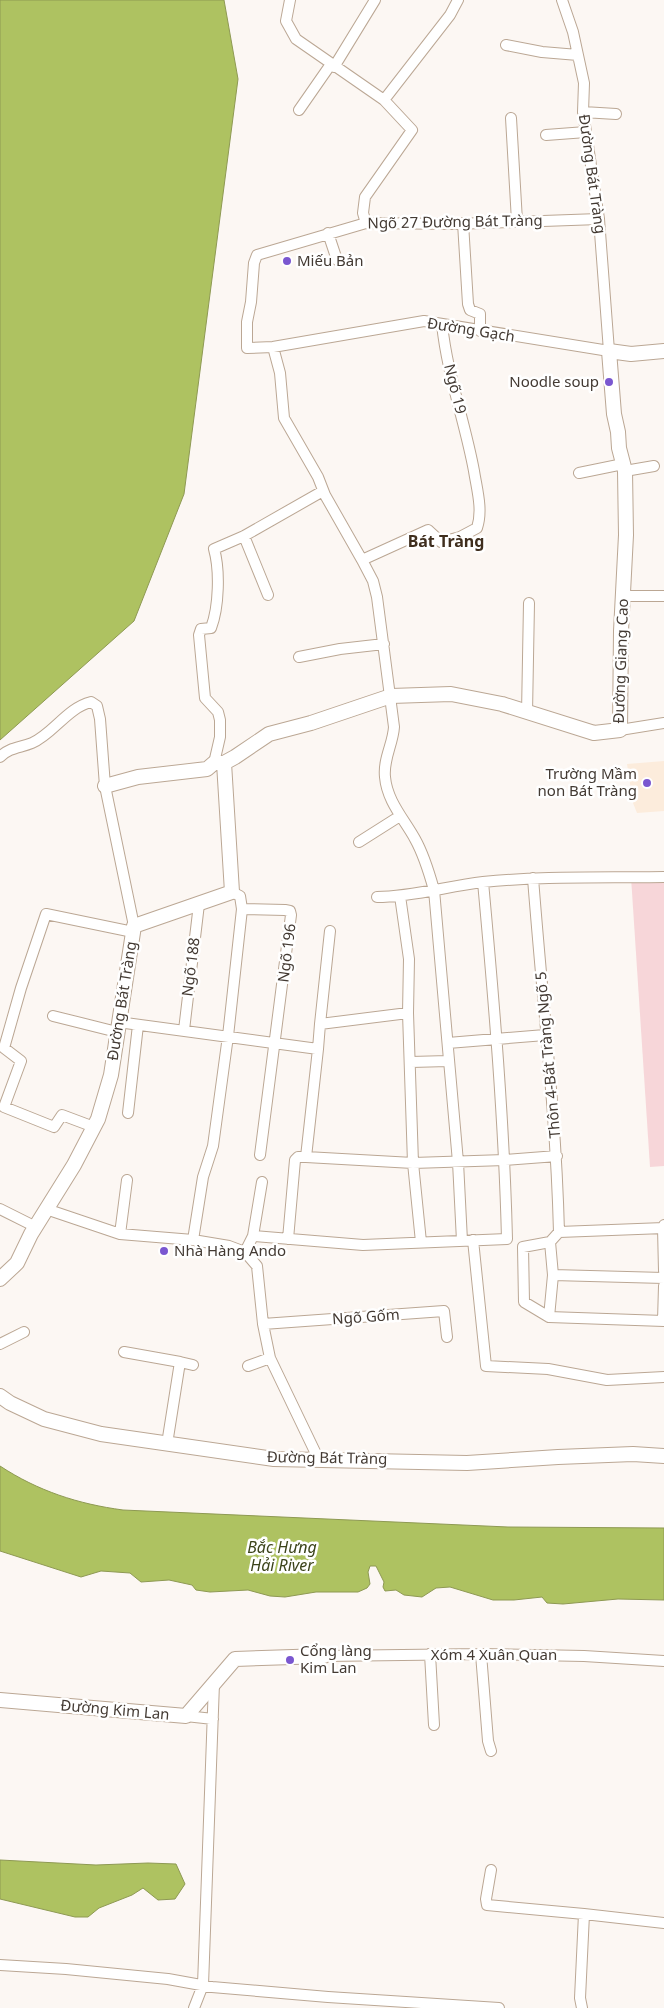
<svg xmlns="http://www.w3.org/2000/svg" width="664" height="2008" viewBox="0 0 664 2008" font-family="'Noto Sans',sans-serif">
<rect width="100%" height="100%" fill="#fcf7f3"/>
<path fill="#fcecdc" d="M664,761V811L637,813L633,803L627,764Z"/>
<path fill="#f7d6d9" d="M664,874V1166L650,1167L631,877Z"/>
<path fill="#aec261" stroke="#8e9953" d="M0,0H224L238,79L184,494L134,621L0,740Z
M0,1466C38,1491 78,1504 123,1510L508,1527L664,1528V1600L618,1599L563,1604L547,1603L542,1597L514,1600H493L450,1587L436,1588L422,1597L404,1595L396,1590L385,1591L383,1587L384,1582L376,1566H370L368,1572L370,1584L367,1588L358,1592H316L285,1597L270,1596L248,1590L210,1592L196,1590L192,1585L169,1580L141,1582L130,1573L101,1571L81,1577L0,1551Z
M0,1860L96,1865L148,1863L176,1864L185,1884L175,1899L158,1900L143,1888L132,1895L99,1908L88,1917H75L0,1899Z"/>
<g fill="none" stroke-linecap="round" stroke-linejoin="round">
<defs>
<path id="street" d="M290,0L286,21L296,39L384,100L412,130L365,197L363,213L366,223
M562,0L573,32L584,83L583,112L599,219L609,351L424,321L273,347L247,348V322L251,302L254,263L257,255L366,223L455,224L599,219
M506,45L542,52L578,55
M334,67L375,0
M384,100L450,15L458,0
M299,110L331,64
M583,112L616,114
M511,118L517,221
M546,135L586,132
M463,223L468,304L470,310L480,314V331
M328,233L337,260
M273,347L280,373L284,418L318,477L325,495L362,560L373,581L377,597L394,727C393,744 383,759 385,777C387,801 404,819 415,839C424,855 429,872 434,890L458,1162L462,1241
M625,471L654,466
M579,473L623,464
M244,536L268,595
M362,560L428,530L441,542L460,537L477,528C483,510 477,490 474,471C465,422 447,374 442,324
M624,596H664
M299,657L340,649L384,644
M527,713L529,603
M620,730L664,723
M0,757C10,747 20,748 32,743C53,734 67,708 91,702L97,706L100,719L105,786L134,926
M214,763L220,737V720L218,712L205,698L199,635L201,629L211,628C219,607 220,570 214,549L244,536L323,491
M359,842L400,816
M533,878C542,996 556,1114 559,1232
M400,896L409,959L408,1013L413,1163L421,1242
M377,897C412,897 448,886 483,882C543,876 604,878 664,877
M242,909L285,910L290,911L291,915L260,1155
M53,1016L117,1032
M118,1022L318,1049L320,1024L408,1013
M320,1024L330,931
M184,1030L199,904
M448,1043L545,1035
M318,1049L306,1157L413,1163L505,1160L557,1156
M411,1062L448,1061
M128,1113L138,1025
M94,1127L62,1115L54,1127L4,1107L21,1061L4,1048L21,988L46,914L133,932
M0,1209L36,1227
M46,1209L120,1234L193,1240L229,1246L245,1252L257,1266L263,1324L270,1358L318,1458
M664,1225L663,1228L664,1271
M664,1228L559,1232L550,1242L553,1275L549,1317L664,1321
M120,1234L127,1180
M253,1236L262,1182
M288,1239L295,1160L298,1157H306
M193,1240L203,1177L213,1146L228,1036L242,909L240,896L232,892
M473,1240L486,1366L548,1369L607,1380L664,1377
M245,1252L253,1236L363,1245L507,1239C504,1120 494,1001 483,882
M553,1275L664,1278
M549,1317L524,1302L523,1247L550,1242
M663,1321L664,1286
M263,1324L444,1311L447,1337
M0,1344L24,1332
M124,1352L180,1362L167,1444
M180,1362L193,1365
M248,1366L270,1358
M430,1654L434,1725
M481,1654L488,1741L491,1751
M324,1656L481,1654L584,1656L664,1661
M186,1716L213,1719
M491,1870L486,1899L487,1905L584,1914
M0,1965L66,1969L168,1979L212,1987L328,1997L499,2008
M194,2008L203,1985L214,1683
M582,2008L580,1998L584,1914L664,1923"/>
<path id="secondary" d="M105,786L138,777L207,769L214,763H224L235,757L269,734L311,723L391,696L451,694L502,704L594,733L620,730L621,631L626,535L625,471L619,448L618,432L614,414L609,351L631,354L664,351
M0,1279L17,1263L31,1234L74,1165L98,1119L111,1075L134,926L232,892L224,763
M0,1396L10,1403L44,1419L101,1434L274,1459L467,1463L558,1457L633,1454L664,1456
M0,1700L186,1716L235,1659L324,1656"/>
</defs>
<use href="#street" stroke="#bba794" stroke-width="12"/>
<use href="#secondary" stroke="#bba794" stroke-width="16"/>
<use href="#street" stroke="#fff" stroke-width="10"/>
<use href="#secondary" stroke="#fff" stroke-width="14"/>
</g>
<g fill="#7a57d0" stroke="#fff" stroke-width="2">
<circle cx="287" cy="261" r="5"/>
<circle cx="609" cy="382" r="5"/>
<circle cx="647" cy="783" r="5"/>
<circle cx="164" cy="1251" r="5"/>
<circle cx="290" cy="1660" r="5"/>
</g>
<g text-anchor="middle" stroke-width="5" stroke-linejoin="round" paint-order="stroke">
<g font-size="15" fill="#433a33" stroke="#fff">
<text transform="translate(592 174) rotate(82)" y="5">Đường Bát Tràng</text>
<text transform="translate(455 222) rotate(-1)" y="5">Ngõ 27 Đường Bát Tràng</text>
<text transform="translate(471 330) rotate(9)" y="5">Đường Gạch</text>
<text transform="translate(455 389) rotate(76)" y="5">Ngõ 19</text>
<text transform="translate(621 661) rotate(-88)" y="5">Đường Giang Cao</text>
<text transform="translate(287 953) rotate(-83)" y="5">Ngõ 196</text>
<text transform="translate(191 967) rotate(-83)" y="5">Ngõ 188</text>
<text transform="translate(122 1001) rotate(-81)" y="5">Đường Bát Tràng</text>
<text transform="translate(548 1055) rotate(-95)" y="5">Thôn 4-Bát Tràng Ngõ 5</text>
<text transform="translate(366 1317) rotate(-4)" y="5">Ngõ Gốm</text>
<text transform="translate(327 1458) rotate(1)" y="5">Đường Bát Tràng</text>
<text x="494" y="1660">Xóm 4 Xuân Quan</text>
<text transform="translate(115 1710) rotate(5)" y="5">Đường Kim Lan</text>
</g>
<g font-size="15" fill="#433a33" stroke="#fff" text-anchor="start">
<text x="297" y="266">Miếu Bản</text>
<text x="599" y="387" text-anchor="end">Noodle soup</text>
<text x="637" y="779" text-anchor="end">Trường Mầm<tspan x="637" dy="17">non Bát Tràng</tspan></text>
<text x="174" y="1256">Nhà Hàng Ando</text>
<text x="300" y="1656">Cổng làng<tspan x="300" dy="17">Kim Lan</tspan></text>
</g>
<g font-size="16" font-weight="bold" fill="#3f2e1e" stroke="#fff">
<text x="446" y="547">Bát Tràng</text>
</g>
<g font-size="16" font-style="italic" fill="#3c441b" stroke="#fff">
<text x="282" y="1553">Bắc Hưng<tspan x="282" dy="18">Hải River</tspan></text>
</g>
</g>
</svg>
